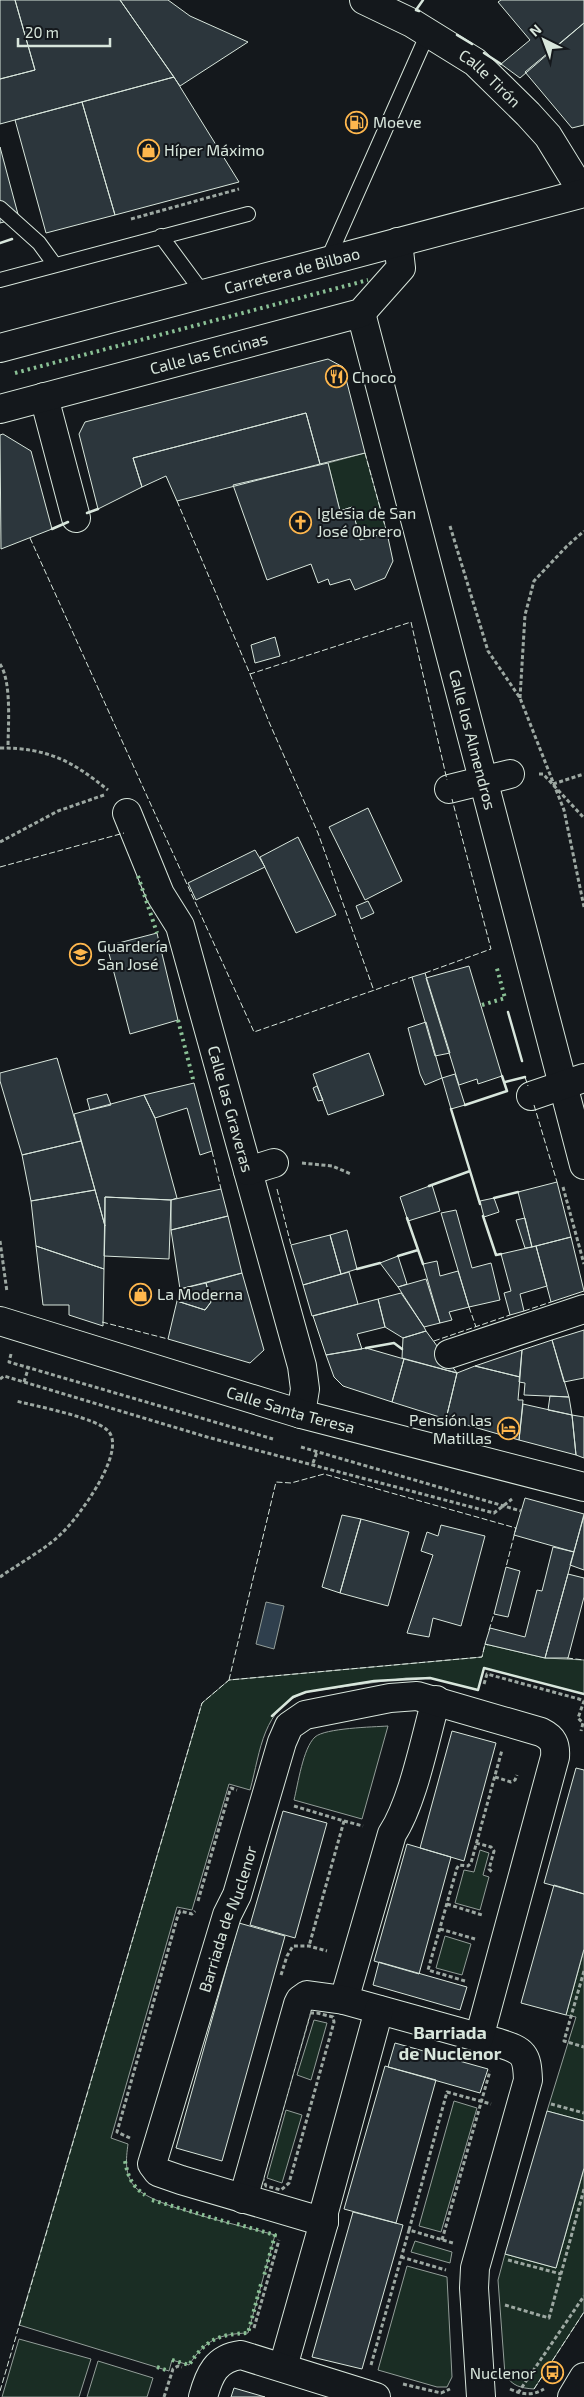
<svg xmlns="http://www.w3.org/2000/svg" width="584" height="2397" viewBox="0 0 584 2397" font-family="'Exo 2',sans-serif">
<rect width="100%" height="100%" fill="#14181c"/>
<path fill="#1a2d24" stroke="#939e99" d="M365,453L387,533L360,540L352,507L340,511L328,463Z
M485,1644L545,1658L584,1660V1694L484,1668L478,1690L430,1678H406L306,1692C262,1708 261,1750 250,1790L229,1784L192,1910L177,1907L111,2138L128,2144C126,2159 124,2176 136,2188C156,2208 244,2226 275,2235L248,2333C219,2334 205,2340 189,2365L172,2360L169,2371L19,2325L202,1703L229,1680L482,1657Z
M388,1726L362,1819L294,1800C298,1784 303,1748 315,1737C325,1728 373,1727 388,1726Z
M480,1850L489,1853L483,1875L489,1877L480,1910L455,1903L464,1870L474,1872Z
M445,1936L471,1944L462,1975L436,1968Z
M584,1950V2121L547,2111L576,2017L566,2015Z
M314,2020L327,2023L311,2080L297,2075Z
M454,2101L477,2108L441,2232L419,2226Z
M286,2110L302,2115L282,2183L267,2178Z
M584,2169V2312L534,2389C520,2388 513,2386 505,2375L498,2280L505,2254L556,2268Z
M415,2241L452,2252L450,2263L411,2252Z
M407,2266L447,2277L452,2377L447,2387H437L378,2370Z
M19,2339L91,2359L79,2397H2Z
M98,2361L153,2378L147,2397H87Z"/>
<path fill="#2f3f4d" stroke="#939e99" d="M266,1602L284,1606L274,1649L256,1644Z"/>
<path fill="#2c363c" stroke="#d8e6dc" d="M0,0H15L35,70L0,79Z
M15,0H120L174,77L0,124V79L35,70Z
M120,0H168L190,16L248,42L180,86Z
M501,0H584V23L520,78L501,64L530,40L498,2Z
M584,23V125L572,128L525,72Z
M174,77L239,182L115,215L82,102Z
M82,102L115,215L46,233L15,120Z
M0,147L19,218L0,223Z
M328,359L343,367L365,453L320,464L306,413L133,458L142,487L98,509L79,434L85,422Z
M306,413L320,464L177,501L166,476L142,487L133,458Z
M3,434L31,451L52,529L1,549L0,435Z
M328,463L340,511L352,507L360,540L387,533L393,561L385,578L355,590L350,579L330,585L328,579L318,583L311,564L267,580L233,485Z
M275,637L280,656L255,663L251,645Z
M368,808L402,881L365,900L329,827Z
M298,837L336,915L296,933L260,857Z
M255,850L265,867L196,900L188,883Z
M368,901L374,913L361,919L356,906Z
M157,933L178,1020L130,1034L107,946Z
M469,966L502,1076L478,1084L477,1079L459,1085L426,978Z
M425,973L450,1053L435,1056L412,977Z
M426,1022L442,1078L425,1085L420,1074L408,1028Z
M369,1053L384,1095L328,1115L313,1074Z
M57,1058L81,1141L22,1155L0,1081V1073Z
M455,1074L465,1105L451,1109L442,1078Z
M194,1083L212,1151L200,1155L187,1108L155,1118L144,1095Z
M317,1086L323,1100L318,1101L313,1088Z
M107,1094L111,1105L90,1110L87,1099Z
M144,1095L155,1118L177,1198L171,1200L105,1197V1226L74,1114Z
M81,1141L95,1190L31,1201L22,1155Z
M557,1182L571,1237L532,1247L518,1192Z
M432,1185L440,1211L408,1221L400,1197Z
M221,1189L228,1216L171,1230V1200Z
M95,1190L105,1226L104,1269L36,1246L31,1201Z
M105,1197L171,1200L169,1259L104,1256Z
M494,1198L499,1212L484,1217L480,1201Z
M456,1210L472,1268L491,1263L500,1300L469,1307L441,1213Z
M228,1216L242,1273L180,1289L171,1230Z
M525,1218L532,1247L525,1248L516,1220Z
M347,1230L357,1269L341,1274L330,1235Z
M330,1235L341,1274L303,1285L291,1245Z
M571,1237L584,1291L551,1302L536,1246Z
M36,1246L104,1269L103,1326L69,1315V1305H43Z
M536,1246L547,1286L520,1294L524,1311L510,1315L504,1293L511,1291L501,1254Z
M398,1256L407,1284L398,1287L380,1263Z
M437,1261L440,1276L458,1271L469,1307L449,1312L452,1320L440,1323L423,1264Z
M349,1272L358,1304L312,1316L303,1285Z
M242,1273L264,1350L250,1363L168,1339L177,1301L205,1310L211,1302L206,1283Z
M426,1279L440,1323L424,1327L398,1287Z
M206,1283L211,1302L205,1310L177,1301L180,1289Z
M401,1293L424,1327L426,1331L403,1338L385,1327L378,1299Z
M378,1299L385,1327L357,1334L362,1349L326,1355L313,1316Z
M584,1330V1378L564,1382L552,1340Z
M426,1331L457,1373L402,1358L403,1338Z
M552,1340L569,1397L524,1395L525,1383L519,1382L522,1350Z
M366,1348L404,1359L392,1402L343,1386L334,1377L326,1355Z
M522,1350L520,1377L475,1366Z
M404,1359L457,1373L446,1419L392,1402Z
M475,1366L520,1377L518,1400H523L519,1440L446,1419L457,1373Z
M550,1396L569,1397L572,1415L548,1410Z
M523,1404L572,1415L576,1455L519,1440Z
M572,1415L584,1417V1458L576,1455Z
M525,1498L584,1514L574,1552L514,1535Z
M342,1515L361,1519L340,1593L322,1587Z
M584,1516V1570L570,1565Z
M361,1519L409,1532L388,1606L340,1593Z
M441,1525L485,1536L461,1626L433,1618L429,1637L407,1633L433,1555L421,1551L427,1532L438,1536Z
M553,1547L574,1552L545,1658L485,1644L490,1628L525,1637L537,1590L542,1591Z
M506,1567L520,1571L508,1617L494,1614Z
M568,1574L584,1578V1597L568,1658H545Z
M452,1731L496,1743L464,1861L420,1848Z
M576,1768L584,1770V1894L544,1883Z
M283,1811L327,1823L295,1938L250,1925Z
M407,1844L451,1857L419,1974L374,1961Z
M554,1885L584,1894V1949L566,2015L521,2003Z
M239,1923L285,1936L222,2161L176,2148Z
M379,1962L467,1987L460,2010L373,1985Z
M395,2043L488,2069L480,2093L388,2067Z
M385,2066L436,2080L396,2223L344,2209Z
M547,2111L584,2121V2168L556,2268L505,2254Z
M353,2212L403,2225L362,2369L312,2357Z
M234,2388L265,2397H231Z"/>
<g fill="none" stroke-linecap="round" stroke-linejoin="round">
<defs>
<path id="service" d="M0,208L39,243L55,265
M161,236L203,293
M327,261L428,33
M0,280L248,214"/>
<g id="minor">
<path id="s1" d="M364,0L412,23L475,62L528,114L548,136L583,193"/>
<path id="s2" d="M361,313L584,1165"/>
<path d="M44,397L76,518"/>
<path id="s3" d="M0,409L361,313L401,268L398,242"/>
<path d="M449,789L510,774"/>
<path id="s4" d="M127,813L160,894L180,926L302,1366L305,1389L301,1414"/>
<path d="M531,1096L584,1078"/>
<path d="M248,1171L274,1163"/>
<path id="s5" d="M0,1321L301,1414L584,1487"/>
<path d="M449,1354L584,1309"/>
<path d="M344,2000L392,1834C413,1802 425,1739 436,1700"/>
<path d="M243,2199L298,2004L300,2000L307,1995L344,2000L499,2043C524,2051 527,2054 528,2080L475,2268L474,2288L481,2397"/>
<path id="s6" d="M324,2222L181,2180L158,2172L152,2164L227,1915L237,1895L282,1742L289,1726L305,1715L390,1698L417,1696L541,1732C553,1738 556,1744 555,1757L479,2038"/>
<path d="M283,2367L324,2222V2212L379,2010"/>
<path d="M203,2397C209,2375 216,2358 241,2355L376,2397"/>
</g>
<g id="secondary">
<path id="s7" d="M0,348L584,193"/>
<path d="M572,2397L584,2377"/>
</g>
</defs>
<use href="#service" stroke="#d8e6dc" stroke-width="16"/>
<use href="#minor" stroke="#d8e6dc" stroke-width="30"/>
<use href="#secondary" stroke="#d8e6dc" stroke-width="30"/>
<path stroke="#9da8a2" stroke-width="3" stroke-dasharray="4 2.5" stroke-linecap="butt" d="M131,219L239,189
M450,526L488,651L520,698L564,810L584,907
M0,664C12,682 8,727 8,748
M520,698L525,615L534,581L567,546L584,531
M0,748C48,748 72,761 108,790
M539,774H543L584,818
M553,784L584,774
M0,842L58,811L104,795
M302,1163L332,1166L351,1174
M563,1187L584,1264
M0,1241L7,1292
M11,1354L9,1362L273,1439
M0,1379L4,1376L207,1437L494,1513L512,1499
M24,1382L29,1366
M301,1447L521,1511
M313,1463L317,1452
M0,1577C18,1564 46,1549 62,1533C78,1518 126,1453 109,1432C99,1418 35,1406 16,1401
M484,1684L487,1674L579,1699L584,1701L578,1718L583,1723L581,1731
M495,1777L511,1782L515,1780L517,1775
M294,1806L344,1821L309,1946
M344,1821L363,1826
M476,1843L491,1847L494,1851L489,1869L493,1873
M198,1901L230,1790L231,1788L237,1790
M447,1904L482,1915
M440,1929L475,1939
M584,1971L564,2041L584,2047
M281,1975L287,1956L293,1946H309L327,1951
M465,1981L428,1970L457,1868L459,1865L468,1866L471,1863L502,1750
M310,2013H317L333,2017L334,2022L289,2183L281,2190L266,2186L262,2177Z
M551,2104L584,2113
M130,2138L117,2132L178,1915L180,1911L192,1914L195,1911
M409,2230L447,2092L491,2104
M442,2240L490,2071
M401,2257L446,2270
M508,2260L561,2274
M505,2305L549,2318L584,2189
M254,2328L279,2240
M371,2365L409,2230L453,2243
M403,2384L441,2393L450,2389
M510,2389C523,2395 532,2396 544,2389
M518,2393L584,2296
M164,2397L173,2369L178,2366L182,2367"/>
<use href="#service" stroke="#14181c" stroke-width="14"/>
<use href="#minor" stroke="#14181c" stroke-width="28"/>
<use href="#secondary" stroke="#14181c" stroke-width="28"/>
<path stroke="#8ac095" stroke-width="4" stroke-dasharray="2.5 4" stroke-linecap="butt" d="M15,373L368,280
M138,876L157,933
M482,1005L505,998L496,965
M178,1020L194,1083
M125,2161C128,2177 132,2186 145,2195
M152,2200L230,2223
M237,2224L275,2235L264,2276
M172,2360L189,2365C205,2340 219,2334 248,2333L261,2284
M157,2367L169,2371"/>
<path stroke="#d8e6dc" stroke-width="1" stroke-dasharray="6 2.5" stroke-linecap="butt" d="M365,453L387,533
M177,501L250,674L411,622L447,780
M30,538L254,1032L412,977
M250,674L269,722L318,833L374,991
M0,867L124,833
M425,973L491,949L452,799
M525,1077L528,1086
M534,1105L557,1182
M212,1151L221,1189
M277,1189L291,1245
M469,1307L476,1327
M524,1311L551,1302
M102,1322L168,1339
M434,1341L510,1315
M489,1630L494,1614
M567,1658L584,1660
M229,1680L276,1482L291,1483L324,1474L516,1528L506,1567
M534,2389L584,2312
M0,2391L202,1703L229,1680L482,1657L485,1644L488,1645"/>
<path stroke="#d8e6dc" stroke-width="2.5" d="M419,11L416,10L423,0
M457,35L472,44
M484,53L501,64
M0,243L12,239
M87,513L98,509
M52,529L68,522
M508,1012L522,1061
M505,1082L525,1077
M465,1105L507,1091L502,1076
M451,1109L470,1171
M429,1186L470,1171L480,1204
M494,1198L518,1192
M483,1216L496,1255L501,1254
M407,1218L423,1264
M398,1256L418,1250
M357,1269L380,1263
M366,1348L394,1343L402,1349
M272,1716L293,1697L306,1692L374,1681L430,1678L478,1690L484,1668L584,1694"/>
</g>
<defs>
<symbol id="fuel-ring" viewBox="-11 -11 22 22"><circle r="9.5" fill="#14181c" stroke="#ffb74d" stroke-width="1.5"/><path d="M-5.5-6h7V0h2V4h1.3V-2.5L3-4.5l.8-.8L6-3V5H2.5V1h-1V6h-7ZM-4.2-4.7v3.2H.2V-4.7Z" fill="#ffb74d"/></symbol>
<symbol id="shop-ring" viewBox="-11 -11 22 22"><circle r="9.5" fill="#14181c" stroke="#ffb74d" stroke-width="1.5"/><path d="M-5-2.5h2.3a2.7 3.5 0 0 1 5.4 0H5L5.5 6h-11ZM-1.5-2.5h3a1.5 2.3 0 0 0-3 0Z" fill="#ffb74d"/></symbol>
<symbol id="restaurant-ring" viewBox="-11 -11 22 22"><circle r="9.5" fill="#14181c" stroke="#ffb74d" stroke-width="1.5"/><path d="M-5-6h1v4h1v-4h1v4h1v-4h1v5L-1.5 .5V6h-2V.5L-5-1ZM5-6V6H3V1.5H1.5Q1.5-4 5-6Z" fill="#ffb74d"/></symbol>
<symbol id="church-ring" viewBox="-11 -11 22 22"><circle r="9.5" fill="#14181c" stroke="#ffb74d" stroke-width="1.5"/><path d="M-1.2-6h2.4v3.5h3.3v2.4h-3.3V6h-2.4V-.1h-3.3v-2.4h3.3Z" fill="#ffb74d"/></symbol>
<symbol id="school-ring" viewBox="-11 -11 22 22"><circle r="9.5" fill="#14181c" stroke="#ffb74d" stroke-width="1.5"/><path d="M0-5L7-2L0 1L-7-2ZM-4 1L0 2.5L4 1V4Q0 6-4 4Z" fill="#ffb74d"/></symbol>
<symbol id="hotel-ring" viewBox="-11 -11 22 22"><circle r="9.5" fill="#14181c" stroke="#ffb74d" stroke-width="1.5"/><path d="M-6-4.5h1.5V1H6V5H4.5V3h-9V5H-6ZM-4 0a1.8 1.8 0 1 1 3.6 0ZM.5 0V-2.5h3Q6-2.5 6 0Z" fill="#ffb74d"/></symbol>
<symbol id="bus-ring" viewBox="-11 -11 22 22"><circle r="9.5" fill="#14181c" stroke="#ffb74d" stroke-width="1.5"/><path d="M-5-6H5V4H4V6H2V4H-2V6H-4V4H-5ZM-3.5-4V0h7V-4ZM-3.5 1.2v1.5H-2V1.2ZM2 1.2v1.5H3.5V1.2Z" fill="#ffb74d"/></symbol>
</defs>
<g fill-rule="evenodd">
<use href="#fuel-ring" x="344" y="110" width="25" height="25"/>
<use href="#shop-ring" x="136" y="138" width="25" height="25"/>
<use href="#restaurant-ring" x="324" y="364" width="25" height="25"/>
<use href="#church-ring" x="288" y="510" width="25" height="25"/>
<use href="#school-ring" x="68" y="942" width="25" height="25"/>
<use href="#shop-ring" x="128" y="1282" width="25" height="25"/>
<use href="#hotel-ring" x="496" y="1416" width="25" height="25"/>
<use href="#bus-ring" x="540" y="2360" width="25" height="25"/>
</g>
<g text-anchor="middle" stroke-width="4" stroke-linejoin="round" paint-order="stroke">
<g font-size="16" fill="#d8e6dc" stroke="#14181c">
<text dy="6" stroke="none"><textPath href="#s1" startOffset="149">Calle Tirón</textPath></text>
<text dy="6" stroke="none"><textPath href="#s7" startOffset="302">Carretera de Bilbao</textPath></text>
<text dy="6" stroke="none"><textPath href="#s3" startOffset="216">Calle las Encinas</textPath></text>
<text dy="6" stroke="none"><textPath href="#s2" startOffset="441">Calle los Almendros</textPath></text>
<text dy="6" stroke="none"><textPath href="#s4" startOffset="315">Calle las Graveras</textPath></text>
<text dy="6" stroke="none"><textPath href="#s5" startOffset="304">Calle Santa Teresa</textPath></text>
<text dy="6" stroke="none"><textPath href="#s6" startOffset="440">Barriada de Nuclenor</textPath></text>
</g>
<g font-size="16" fill="#d8e6dc" stroke="#14181c" text-anchor="start">
<text x="373" y="128">Moeve</text>
<text x="164" y="156">Híper Máximo</text>
<text x="352" y="383">Choco</text>
<text x="317" y="519">Iglesia de San<tspan x="317" dy="18">José Obrero</tspan></text>
<text x="97" y="952">Guardería<tspan x="97" dy="18">San José</tspan></text>
<text x="157" y="1300">La Moderna</text>
<text x="492" y="1426" text-anchor="end">Pensión las<tspan x="492" dy="18">Matillas</tspan></text>
<text x="536" y="2379" text-anchor="end">Nuclenor</text>
</g>
<g font-size="18" font-weight="bold" fill="#d8e6dc" stroke="#14181c">
<text x="450" y="2039">Barriada<tspan x="450" dy="21">de Nuclenor</tspan></text>
</g>
</g>
<g transform="translate(544 40) rotate(318)" stroke="#14181c" stroke-width="4" paint-order="stroke">
<path d="M0-4L9 19L0 12L-9 19Z" fill="#d8e6dc"/>
<text y="-8" font-size="14" font-weight="bold" text-anchor="middle" fill="#d8e6dc">N</text>
</g>
<path d="M18 38v8h92v-8" fill="none" stroke="#d8e6dc" stroke-width="2.5"/>
<text x="25" y="38" font-size="15" fill="#d8e6dc" stroke="#14181c" stroke-width="4" paint-order="stroke">20 m</text>
</svg>
